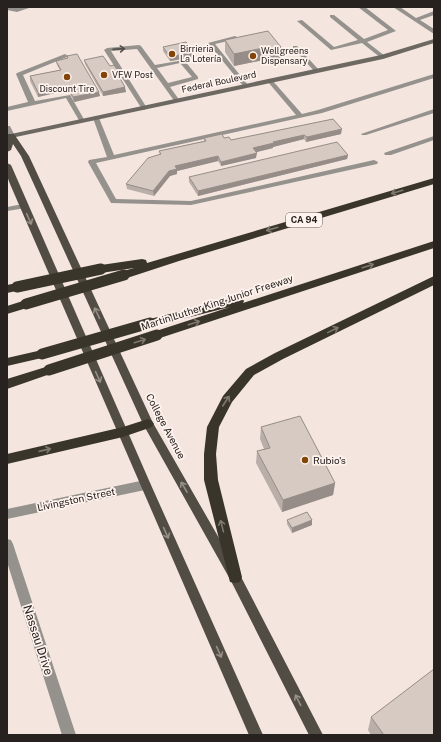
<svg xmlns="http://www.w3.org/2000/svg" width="441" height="742" viewBox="0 0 441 742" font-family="'Public Sans',sans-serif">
<rect width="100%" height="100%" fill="#f4e5df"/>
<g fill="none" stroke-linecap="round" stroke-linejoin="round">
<path fill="#95928d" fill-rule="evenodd" d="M7,7L17,8L32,7L17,12L7,10Z
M358,7H365L396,31L367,42L385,56V58H381L362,43L331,50L297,21L302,20L334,47L358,40L330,17V15H334L364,39L388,30Z
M393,7H400L416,18L434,11V15L420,20L434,29V34Z
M235,36L237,37V39L215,44L248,85V87H244L208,43Z
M139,45L141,46L155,65L184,60L198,77V79L170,87L180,101L179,102H175L137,49L111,51L147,108L144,110L142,109L104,50L107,48ZM180,63L192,77L168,83L157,68Z
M293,46H297L319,70V72H315L293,48Z
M65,54L68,56L67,57L23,75L35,101L70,95L85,121L84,122H80L66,98L7,111V107L28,102L16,74L17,73Z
M434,74V78L322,113L96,163L116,199L191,201L374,160L378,162L377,164L191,205L111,203L88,162L89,160L107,157L93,118L94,117L96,116L99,118L114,155L296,115L268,82V80H272L302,114L318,110Z
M434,109V113L366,135H362L361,134Z
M434,136V140L391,155H385L384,153Z
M23,204H26V208L7,211V207Z"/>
<path fill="#95928d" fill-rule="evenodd" d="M7,126H10L15,136L14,138H8Z
M145,480L149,482L151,485L149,488L145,490L7,519V509Z
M7,539L11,540L13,544L76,735H62L7,562Z"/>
<path fill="#6d6962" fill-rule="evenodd" d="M434,39V43L383,59L11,138L7,136L11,134L381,55Z"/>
<path fill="#514d44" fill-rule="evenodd" d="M8,134H14L29,156L153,423L239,573L323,735H309L231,581L143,424L21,156L13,144L11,150L7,152Z
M7,163L11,165L151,485L263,735H249L10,184L7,176Z"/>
<path fill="#39352b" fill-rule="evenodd" d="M434,178V184L179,261L124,279L120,278L119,275L120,272L134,268L101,273L97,272L96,269L97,266L101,265L142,259L146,260L147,263Z
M434,241V248L157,339L153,338L151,335L153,332L230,307L150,327L146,326L144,323L146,320L238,297L242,298L244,301L243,303Z
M434,276V285L283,359L254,375L232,402L219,427L216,454L218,480L242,577L240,582L235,583L230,582L204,480V454L207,427L223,396L246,369L275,353Z
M17,283L21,284L23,287L21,290L7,293V285Z
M26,300L30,301L32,304L30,307L7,314V306Z
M42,350L46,351L48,354L46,357L7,366V358Z
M49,366L53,367L55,370L53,373L7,389V379Z
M148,419L152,421L154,424L152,427L123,437L7,464V454L123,427Z"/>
<path stroke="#39352b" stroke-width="11" d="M17,287L101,269
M26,304L124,275
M42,354L150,323
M49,370L157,335"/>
</g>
<path fill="#b9aea8" d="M268,31L281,59L270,62L268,59L234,66L225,52V40Z
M163,47L194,57L170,61L163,51Z
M67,56L100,96L74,102L68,90L38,97L30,81V76L60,70L57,65L56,61L67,58Z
M84,60L110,66L120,78L126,92L103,96L85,64Z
M333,119L341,134L306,142L304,139L273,147V148L256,152V158L221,166L218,161L177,171V174L170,176L154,196L127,189L126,184L160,155L159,151L204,141V138H224L231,140Z
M348,155L347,159L198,196L189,182V177Z
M261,427L335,483L333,495L282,512L256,463L257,451L264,449L260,439Z
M287,520H312V525L292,533L287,524Z
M371,717L434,735H371L368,730Z"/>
<path fill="#968d88" d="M268,47V59L234,66V54Z
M281,47V59L270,62V49Z
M193,52L194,57L170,61V57Z
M67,86L68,90L38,97V92Z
M125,87L126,92L103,96V92Z
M99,92L100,96L74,102L73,97Z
M342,129L341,134L306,142L307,137Z
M304,135V139L273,147V148L253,153V148L273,142Z
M257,153L256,158L221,166V162Z
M348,155L347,159L198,196V191Z
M218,156V161L177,171V174L170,176L154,196L153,191L169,171L175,166Z
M335,483L333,495L282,512L283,500Z
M312,520V525L292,533V528Z"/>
<path fill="#d7cac3" stroke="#968d88" d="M268,31L281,47L270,49L268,47L234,54L225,40Z
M186,42L193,52L170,57L163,47Z
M77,54L99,92L73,97L67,86L38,92L30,76L61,70L56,61L68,58L67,56Z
M103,56L110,66L114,65L120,74L118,75L125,87L103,92L84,60Z
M333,119L342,129L307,137L304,135L273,142L274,143L253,148L257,153L221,162L218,156L175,166L177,169L169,171L153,191L126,184L148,158L161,154L159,151L206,141L204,138L222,134L224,138L229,137L231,140Z
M337,142L348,155L198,191L189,177Z
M300,416L335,483L283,500L257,451L270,448L261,427Z
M307,512L312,520L292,528L287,520Z
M434,669V735H384L371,717Z"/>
<defs><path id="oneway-shaft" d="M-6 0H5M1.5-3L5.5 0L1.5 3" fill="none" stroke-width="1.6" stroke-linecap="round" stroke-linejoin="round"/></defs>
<use stroke="#534f4c" href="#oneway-shaft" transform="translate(119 49) rotate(-4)"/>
<g stroke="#7e786f">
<use href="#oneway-shaft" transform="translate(397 192) rotate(164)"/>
<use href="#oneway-shaft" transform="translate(272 229) rotate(164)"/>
<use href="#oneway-shaft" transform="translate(368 266) rotate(-18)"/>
<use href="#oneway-shaft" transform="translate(194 323) rotate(-18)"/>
<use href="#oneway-shaft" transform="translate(333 330) rotate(-26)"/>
<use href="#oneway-shaft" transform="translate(140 341) rotate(-18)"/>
<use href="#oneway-shaft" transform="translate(226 401) rotate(-57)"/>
<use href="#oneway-shaft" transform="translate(45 450) rotate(-13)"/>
<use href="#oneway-shaft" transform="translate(222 526) rotate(-104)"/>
</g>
<g stroke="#978f88">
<use href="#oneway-shaft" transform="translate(29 219) rotate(66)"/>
<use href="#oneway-shaft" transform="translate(97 313) rotate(-115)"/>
<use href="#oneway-shaft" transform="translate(98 377) rotate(66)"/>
<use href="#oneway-shaft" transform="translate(184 487) rotate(-120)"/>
<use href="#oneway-shaft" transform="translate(166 533) rotate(66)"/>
<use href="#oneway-shaft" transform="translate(219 652) rotate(66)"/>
<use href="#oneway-shaft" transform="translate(298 700) rotate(-117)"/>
</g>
<g fill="#834507" stroke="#fff3ee" stroke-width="1.5">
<circle cx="172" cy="54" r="4"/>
<circle cx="253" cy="56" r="4"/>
<circle cx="104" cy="75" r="4"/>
<circle cx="67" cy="77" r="4"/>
<circle cx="305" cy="460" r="4"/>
</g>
<g text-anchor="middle" stroke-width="3.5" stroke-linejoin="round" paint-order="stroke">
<g font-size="9" fill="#272220" stroke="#fff3ee" text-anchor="start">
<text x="180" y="52">Birrieria<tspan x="180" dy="10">La Lotería</tspan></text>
<text x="261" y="54">Wellgreens<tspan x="261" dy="10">Dispensary</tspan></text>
<text x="112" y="78">VFW Post</text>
<text x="67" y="92" text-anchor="middle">Discount Tire</text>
</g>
<g font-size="9" fill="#272220" stroke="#fff3ee">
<text transform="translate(219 82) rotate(-12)" y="3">Federal Boulevard</text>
</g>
<rect fill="#fff3ee" stroke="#68615e" stroke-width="1" x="286" y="213" width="36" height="14" rx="3"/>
<g font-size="9" font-weight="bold" fill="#272220">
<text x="304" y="223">CA 94</text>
</g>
<g font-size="10" fill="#272220" stroke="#fff3ee">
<text transform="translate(217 302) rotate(-18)" y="4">Martin Luther King Junior Freeway</text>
<text transform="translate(166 426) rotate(62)" y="4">College Avenue</text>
<text transform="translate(76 499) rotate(-12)" y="4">Livingston Street</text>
</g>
<g font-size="10" fill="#272220" stroke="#fff3ee" text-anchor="start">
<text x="313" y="464">Rubio's</text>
</g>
<g font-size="12" fill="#272220" stroke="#fff3ee">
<text transform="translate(38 640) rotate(72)" y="4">Nassau Drive</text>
</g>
</g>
<rect width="441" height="742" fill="none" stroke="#272220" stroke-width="16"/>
</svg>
